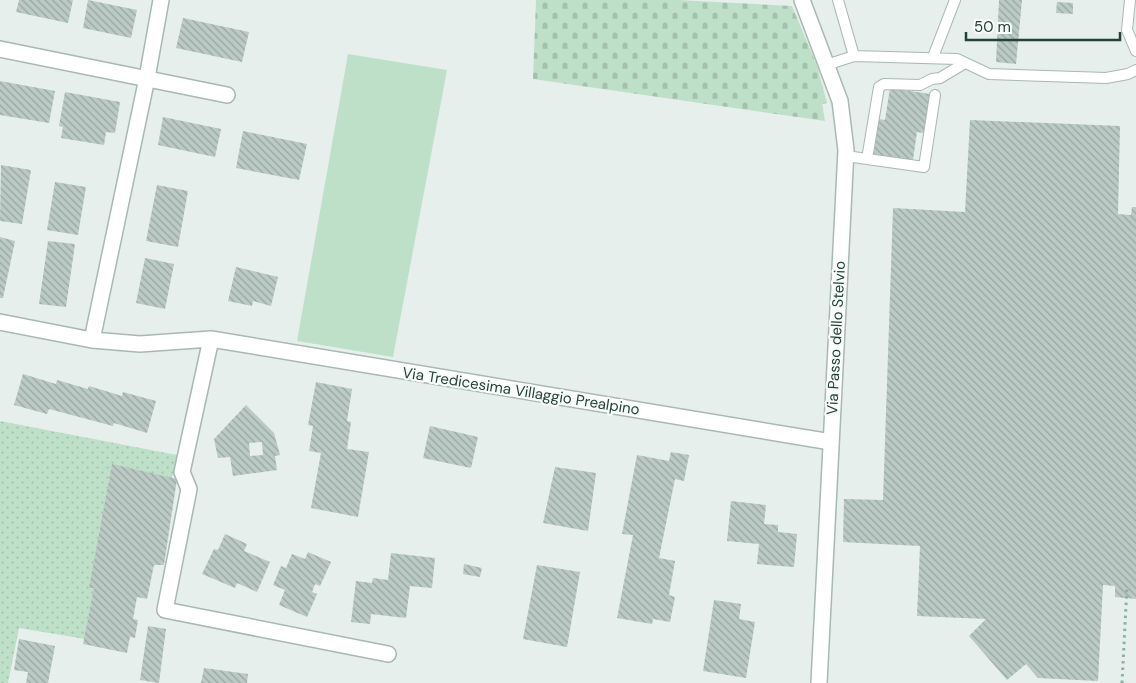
<svg xmlns="http://www.w3.org/2000/svg" width="1136" height="683" viewBox="0 0 1136 683" font-family="'DM Sans',sans-serif">
<defs>
<pattern id="cemetery-stones" width="16" height="16" patternUnits="userSpaceOnUse" patternTransform="scale(1.25)"><rect width="16" height="16" fill="#bfe0c8"/><path d="M2 7V4a2 2 0 0 1 4 0v3zM10 15v-3a2 2 0 0 1 4 0v3z" fill="#a4c1ad"/></pattern>
<pattern id="park-dots" width="8" height="8" patternUnits="userSpaceOnUse" patternTransform="scale(1.25)"><rect width="8" height="8" fill="#bfe0c8"/><path d="M2 2h.1M6 6h.1" fill="none" stroke="#a4c1ad" stroke-width="1.8" stroke-linecap="round"/></pattern>
<pattern id="building-back-hatch" width="6" height="6" patternUnits="userSpaceOnUse" patternTransform="scale(1.25)"><rect width="6" height="6" fill="#bbcac4"/><path d="M-1 5l2 2M0 0l6 6M5-1l2 2" fill="none" stroke="#98a6a0"/></pattern>
</defs>
<rect width="100%" height="100%" fill="#e6efeb"/>
<path fill="#bfe0c8" d="M348,54L447,70L393,357L297,341Z"/>
<path fill="url(#cemetery-stones)" d="M536,0H678L792,6L817,66L827,103L822,104L825,121L533,79Z"/>
<path fill="url(#park-dots)" d="M0,421L177,455L147,591L97,580L85,639L19,628L8,683H0Z"/>
<path fill="url(#building-back-hatch)" fill-rule="evenodd" d="M19,0H73L68,23L16,12Z
M88,0L137,10L131,38L83,28Z
M999,0H1022L1016,64L996,62Z
M1057,2L1073,3V14L1056,13Z
M183,18L249,32L242,62L176,48Z
M0,81L55,91L49,123L0,115Z
M890,88L930,94L924,133L917,132L913,160L874,154L879,119L885,120Z
M65,92L120,102L115,133L106,132L104,145L61,138L63,127L59,126Z
M163,117L221,129L215,157L158,145Z
M970,120L1120,126L1118,214L1131,215L1132,207H1136V599L1115,597V586L1103,585L1098,681L1038,678L1026,664L1007,680L969,636L986,619L917,616L920,546L843,542L844,499L883,500L893,208L965,212Z
M243,131L307,144L299,180L236,168Z
M1,165L31,170L22,224L0,221Z
M55,182L86,187L78,235L47,230Z
M157,185L188,191L178,247L146,241Z
M0,237L15,241L3,298H0Z
M48,241L75,244L66,307L39,304Z
M145,258L174,264L165,309L136,303Z
M236,267L278,277L271,306L253,301L252,306L228,301Z
M23,374L56,384L57,380L88,389L89,386L122,396L123,392L156,401L147,433L114,423L113,426L49,409L47,414L14,405Z
M316,382L352,389L347,421L351,422L347,449L369,452L358,517L311,508L321,453L309,451L313,426L308,425Z
M246,405L274,433L280,455L275,456L277,470L233,476L230,457L218,458L214,439ZM262,442L263,455L250,456L249,443Z
M430,426L478,437L471,468L423,458Z
M671,452L689,455L684,481L675,479L659,558L675,561L669,595L675,597L670,622L653,619L652,624L617,618L633,535L622,534L637,455L669,461Z
M112,464L177,479L164,565H154L147,599L137,597L133,619L138,620L135,638L130,637L127,653L83,644L94,588H89Z
M555,467L596,473L588,531L543,523Z
M731,501L766,505L764,524L778,525V532L797,534L794,567L757,564L759,544L727,541Z
M225,534L247,544L244,551L270,562L257,592L237,583L235,588L202,574L214,549L218,550Z
M308,552L331,562L320,586L315,584L312,592L317,594L307,617L279,605L285,590L273,585L281,566L286,568L292,554L305,559Z
M391,553L435,558L432,588L410,586L406,618L371,614L370,624L351,622L356,581L372,583L373,578L388,580Z
M464,564L482,568L480,577L463,574Z
M537,565L580,572L567,647L523,639Z
M714,600L741,604L739,619L755,622L746,678L703,671Z
M148,626L166,629L159,683L140,680Z
M19,639L55,646L48,683H26L28,672L14,670Z
M204,668L248,674L247,683H201Z"/>
<g fill="none" stroke-linecap="round" stroke-linejoin="round">
<defs>
<path id="service" d="M838,0L854,56
M1130,0L1127,30L1136,51
M933,57L955,0
M826,65L854,56L957,59L989,74L1106,78L1128,74L1136,70
M846,156L924,167L935,95
M867,159L879,87L884,84L920,85L932,79L940,78L965,63"/>
<path id="minor" d="M802,0L840,101L846,150L819,683
M0,49L227,95
M0,322L92,340L140,344L211,339L831,442
M211,339L182,472L189,489L165,610L388,654
M92,340L147,78L161,0"/>
</defs>
<use href="#service" stroke="#a8b8b2" stroke-width="12"/>
<use href="#minor" stroke="#a8b8b2" stroke-width="18"/>
<path stroke="#86b3a5" stroke-width="3" stroke-dasharray="2.5 4" stroke-linecap="butt" d="M1122,683L1127,586"/>
<use href="#service" stroke="#fff" stroke-width="10"/>
<use href="#minor" stroke="#fff" stroke-width="15"/>
</g>
<g text-anchor="middle" stroke-width="4.5" stroke-linejoin="round" paint-order="stroke">
<g font-size="15" fill="#24423a" stroke="#f7fbf9">
<text transform="translate(836 338) rotate(-87)" y="5">Via Passo dello Stelvio</text>
<text transform="translate(521 391) rotate(9)" y="5">Via Tredicesima Villaggio Prealpino</text>
</g>
</g>
<path d="M966 32v8h154v-8" fill="none" stroke="#24423a" stroke-width="2.5"/>
<text x="974" y="32" font-size="15" fill="#24423a" stroke="#f7fbf9" stroke-width="4" paint-order="stroke">50 m</text>
</svg>
